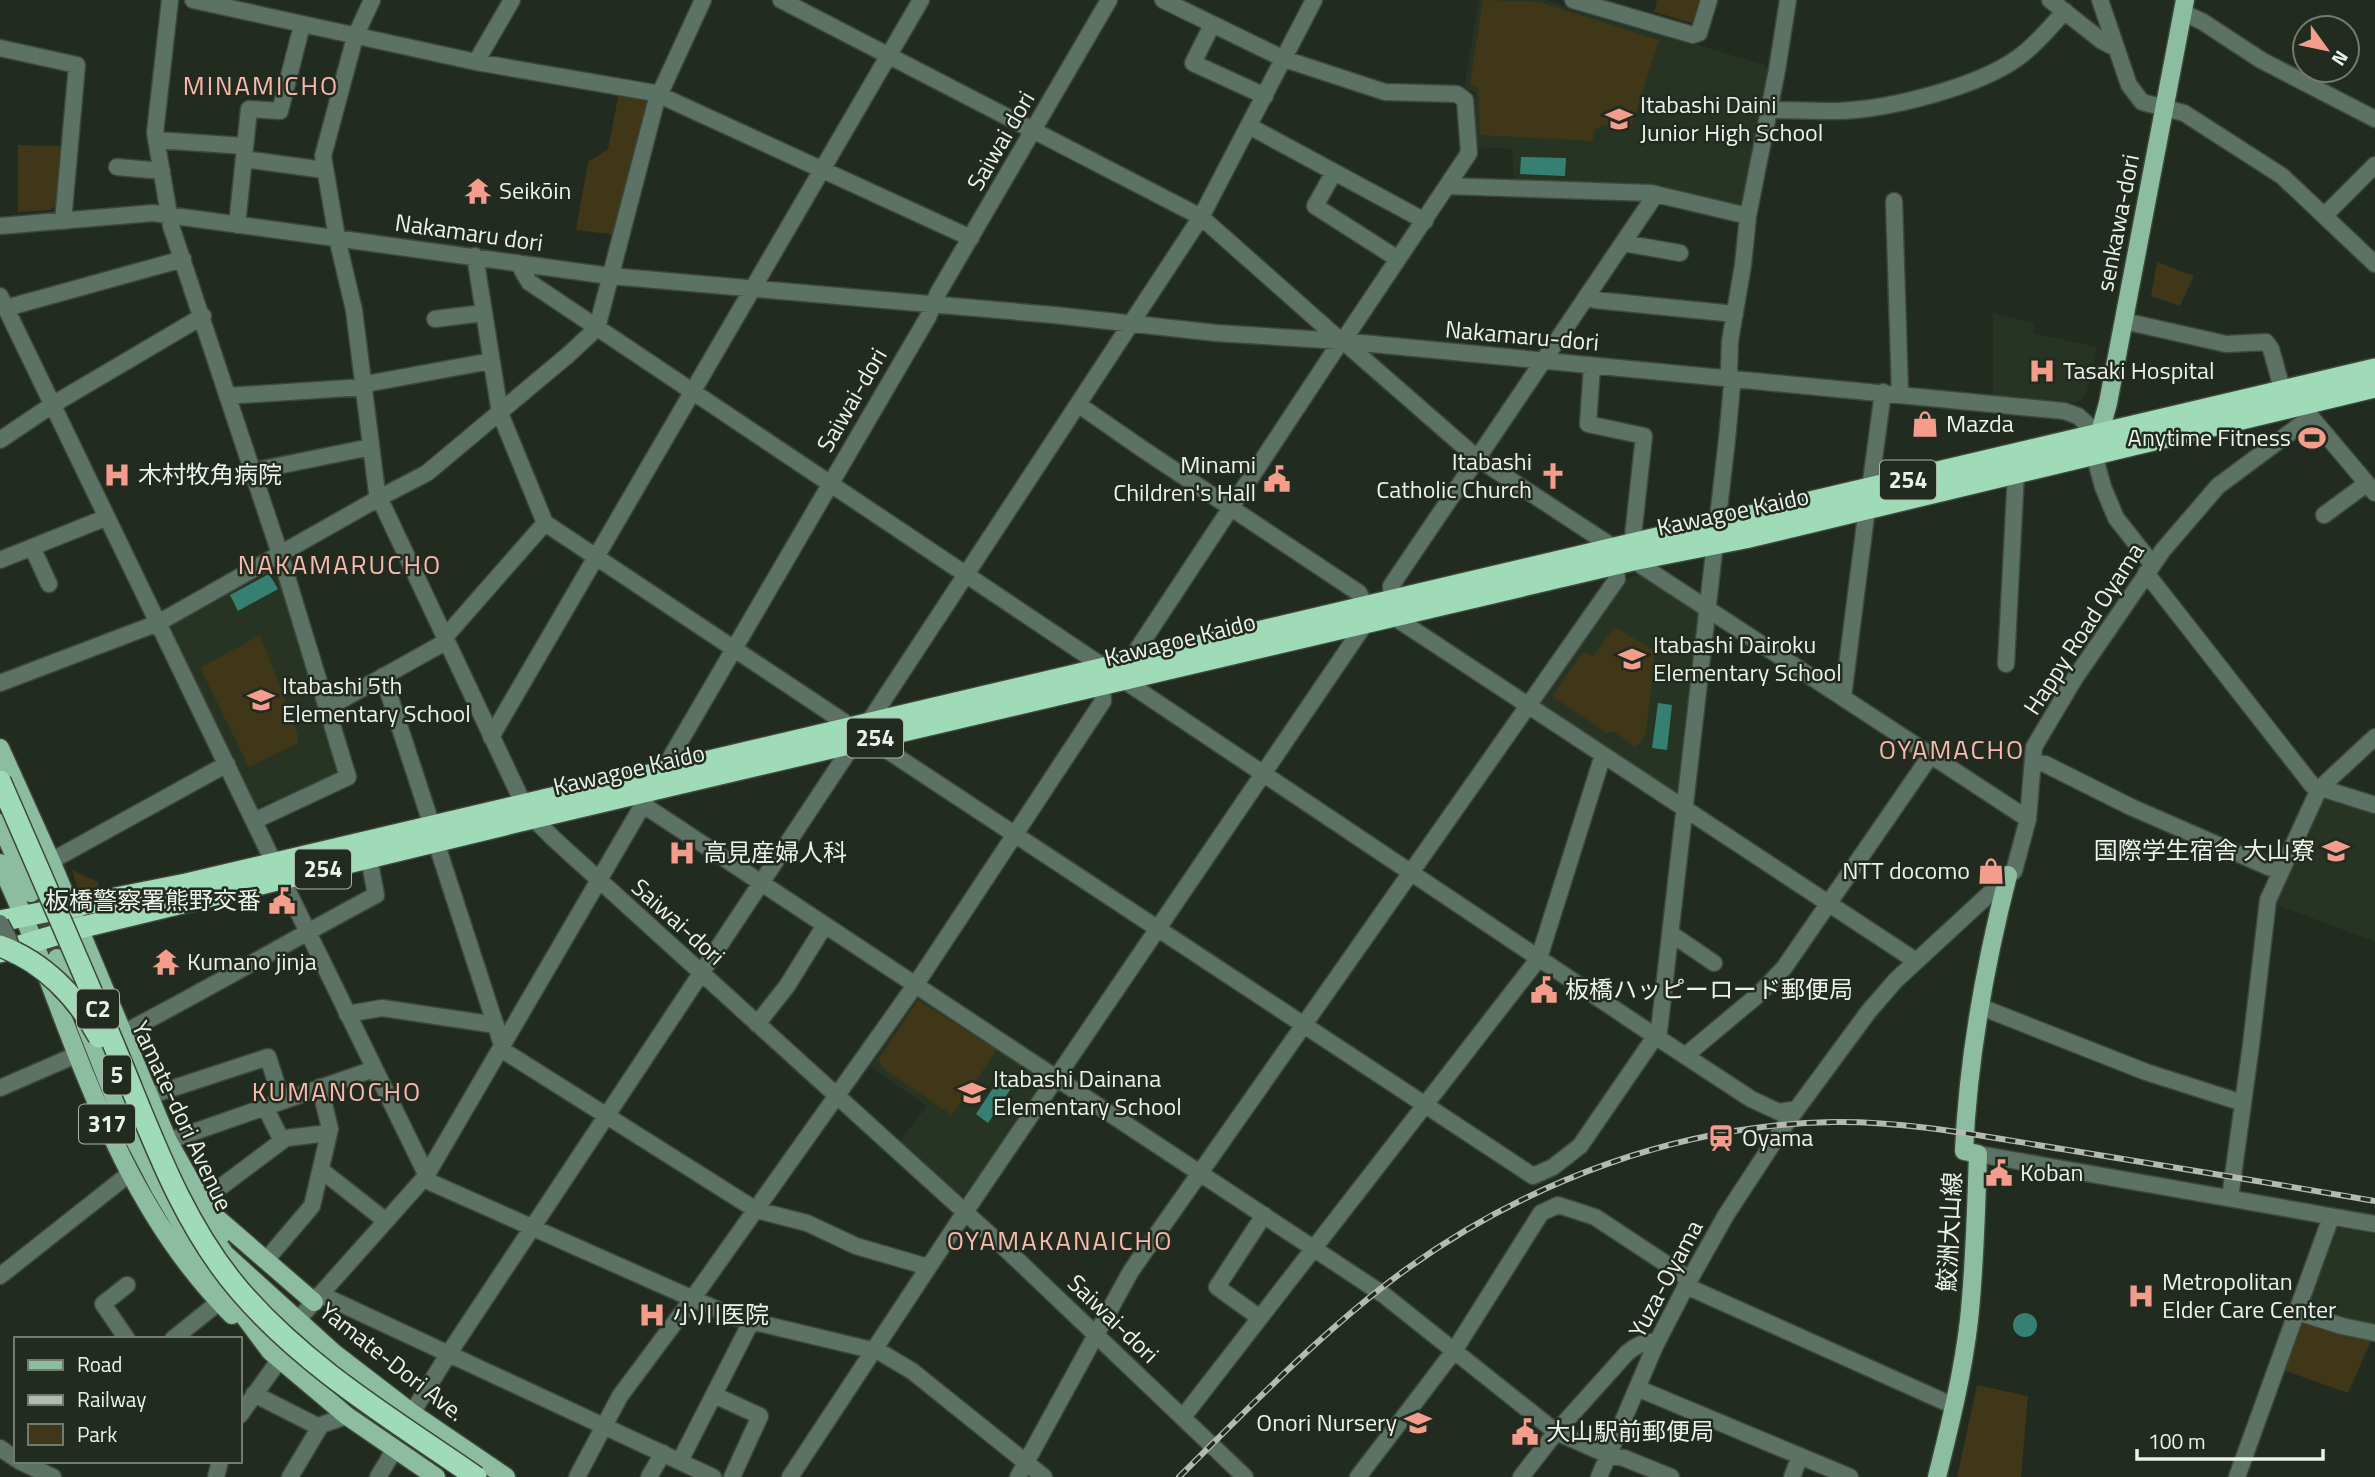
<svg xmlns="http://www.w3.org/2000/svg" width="2375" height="1477" viewBox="0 0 2375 1477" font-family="'Titillium Web','Noto Sans JP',sans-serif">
<rect width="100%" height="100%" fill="#222b1f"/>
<path fill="#283423" d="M1479,0H1545L1765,65L1771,75L1745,200L1733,206L1654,184L1514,181L1512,149L1476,147L1475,92L1464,88Z
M1993,313L2034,323L2033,333L2097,347L2086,395L2077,402L1993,395Z
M268,568L278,572L342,770L338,778L275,806L272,799L254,808L168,630L169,623Z
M1642,574L1697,611L1701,618L1681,790L1673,794L1539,706V701L1626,579Z
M2328,797L2375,810V942L2275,904L2277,893L2320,800Z
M918,995L1045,1080L973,1190L959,1196L899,1142L927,1106L870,1067Z
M2339,1227L2375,1234V1327L2310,1309L2307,1304L2332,1232Z"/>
<path fill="#3f3717" d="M1483,0L1539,2L1659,40L1631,127L1602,125L1594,131L1593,141L1480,135L1478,88L1470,84Z
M1657,0H1699L1692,23L1654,12Z
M619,92L650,99L617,235L576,230L588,162L608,149Z
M18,145L60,146L56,205L50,210L18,212Z
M2157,262L2194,276L2180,306L2151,296Z
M1617,628L1653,650L1655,654L1646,732L1643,739L1635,747L1613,731L1607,733L1552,696L1583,652L1593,656L1613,629Z
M260,635L298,733V743L249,767L200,668Z
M72,870L98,882L99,886C77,895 78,890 72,870Z
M918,1000L997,1050L952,1115L882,1068L879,1059Z
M2306,1322L2371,1341L2348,1393L2283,1370L2300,1326Z
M1977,1385L2028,1396L2021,1477H1957Z"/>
<path fill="#358072" d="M1521,157L1566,158L1565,176L1520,174Z
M269,574L278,589L238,611L230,595Z
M1658,703L1672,705L1667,750L1652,748Z
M1001,1076L1014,1084L988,1123L976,1114Z
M2013 1325a12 12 0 1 1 24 0a12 12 0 1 1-24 0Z"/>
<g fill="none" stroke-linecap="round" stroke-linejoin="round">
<path stroke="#40493d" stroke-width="18" stroke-dasharray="18 9" stroke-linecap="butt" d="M31,893L57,958"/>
<defs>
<path id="minor" d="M170,0L155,133L171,226L280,554L348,777L254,821
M193,0L476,62L655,93L971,238
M372,0L355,37L323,156L337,238L354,310L377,493L524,805L533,818L554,839L1009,1252L1245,1477
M1163,0L1284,59L1385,92L1457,94L1465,100L1469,153L1343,341L1477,458L1616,549
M1573,0L1693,35L1699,33L1709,0
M2050,0L2102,41L2116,48
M2100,0L2129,85L2142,102L2184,113L2282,176L2375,264
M2182,12L2203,22L2261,60L2375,119
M1212,25L1193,63L1265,96
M0,48L77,65L63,221
M476,62L512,0
M1769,110C1792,110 1816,111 1839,111C1890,109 1978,87 2019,57C2036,45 2050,27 2065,11
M1249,126L1425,221
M156,140L245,146
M244,159L324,170
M117,167L162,171
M1334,172L1315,206L1398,259
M1448,186L1651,193L1748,216
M1656,194L1391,586L1394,617L1916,961
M1894,201L1900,394
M2324,216L2375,165
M237,225L249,109L280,111L302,25
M0,226L153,213L610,276L1054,315L1216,333L1341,341L2064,411L2078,416L2099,435
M1623,243L1680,253
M518,263L529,282L1655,1036L1751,1099L1779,1112L1797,1109
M0,296L274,863
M1586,297L1595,300L1735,314
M6,308L183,259
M435,319L483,313
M2124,321L2226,344L2266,342L2271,349L2283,392
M1592,366L1588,424L1644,436L1632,545
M227,396L364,387L371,383L491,361
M2308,410L2311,417L2375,493
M0,440L52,405L203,316
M2094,454L2103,487L2116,518L2153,565
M253,471L371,447
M1870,489L1883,392
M2324,515L2366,484
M32,547L49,584
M0,560L105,518
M1633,560L2028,819
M2146,573L2312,785L2375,805
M445,637L545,523
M2006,664L2016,473
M383,676L432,826
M0,683L158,623L379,498L427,473L568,355L597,328L656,102L703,0
M1843,697L1867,508
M327,708L447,641
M867,725L1201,217L1314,0
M491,737L921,0
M870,739L1533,1176L1553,1167L1580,1146L1659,1031L1727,439L1732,385L1729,369L1730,341L1743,265L1748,216L1777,70L1788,0
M2033,762L2045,764L2131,807L2280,872
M642,804L1384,1295L1556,1432L1608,1455L1624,1458L1671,1477
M436,842L504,1051L756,1210L807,1223L856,1246L928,1267
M51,861L227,764
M282,879L430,1182L734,1317L880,1352L912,1371L1044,1477
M1670,933L1714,963
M1981,1007L2146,1072L2243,1103
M347,1014L382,1008L496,1025
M757,1024L787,986L825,925
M123,1033C209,989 291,940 376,895L369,858
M1685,1056L1759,994L1784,968L1931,755
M0,1088L76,1055
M149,1096L268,1057L282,1101
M265,1107L282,1141
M168,1141L374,1069
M1978,1154L2375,1224
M321,1170L386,1221
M2230,1198L2251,1045L2268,900L2319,789L2375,737
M202,1201L286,1138L329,1133
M266,1260L312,1206L330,1129L320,1087
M0,1276L129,1174
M127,1285L103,1304L127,1339
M1686,1286L1954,1406
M320,1294L713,1477
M2297,1312L2342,1326L2375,1333
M1260,1318L1217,1287L1264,1215
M173,1339L219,1302
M270,1351L426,1176L928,317L938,293L1109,0
M1637,1388L1850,1477
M254,1394L319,1427
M714,1395L760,1416L732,1477
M412,1413L449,1353L854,743L853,728L545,523L500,413L475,256
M240,1415L280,1359
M1183,1417L1539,958L1603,755
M0,1448L16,1459
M19,1461L53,1477
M680,1461L751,1322
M216,1477L220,1461
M290,1477L321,1425L347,1416
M378,1477L395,1449
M577,1477L620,1396L693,1298L916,984L1103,701L1102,686L1129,662L1341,341L1201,217L781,0
M649,1477L663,1453
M790,1477L965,1212L1365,624L1366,607L1359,593L1141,448L1079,405
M1018,1477L1131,1271L1617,579L1615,565
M1358,1477L1454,1351L1541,1213L1558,1205L1595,1217L1689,1279
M1521,1477L1556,1432L1627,1353C1637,1345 1644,1341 1657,1342
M1599,1477L1655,1346L1686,1286L1726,1215L1785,1125L1869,1011L1896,980L2014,871L2028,819L2034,747L2075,678L2163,550L2218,486L2311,417
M1792,1477L1800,1456
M2237,1477L2331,1217"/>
<path id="major" d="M2097,443L2108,403L2185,0
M0,748L51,861L168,1141L221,1235
M0,823L31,893
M0,863C12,891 25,918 36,947C85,1076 131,1215 232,1315
M57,958L72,993
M86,1026L120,1112L161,1190L203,1261L270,1351L347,1416L436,1477
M217,1218L314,1302
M207,1228L225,1254L334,1353L412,1413L506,1477
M1937,1477C1950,1425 1963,1373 1969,1320C1975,1265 1976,1209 1978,1154L1964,1151C1968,1059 1985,965 2008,875"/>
<path id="highway" d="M0,921L186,884L2375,369
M0,952L79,928L533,818L1633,560L1745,538L2375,387"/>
</defs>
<use href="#minor" stroke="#3e473b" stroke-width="19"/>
<use href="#major" stroke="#3e473b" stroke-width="21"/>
<use href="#highway" stroke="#3e473b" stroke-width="24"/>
<use href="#minor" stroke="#5b7264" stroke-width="16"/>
<use href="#major" stroke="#8dbda0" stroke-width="18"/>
<use href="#highway" stroke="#a0dbb7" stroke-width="21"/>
<defs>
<path id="rail" d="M1179,1477C1250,1407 1327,1326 1408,1268C1531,1180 1681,1125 1833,1122C1910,1121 1986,1137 2062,1149C2166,1166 2271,1183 2375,1201"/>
</defs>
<use href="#rail" stroke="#b3bab1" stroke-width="6"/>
<use href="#rail" stroke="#222b1f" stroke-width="3.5" stroke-dasharray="10" stroke-linecap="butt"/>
<defs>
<path id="minor-bridge" d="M0,923L8,938L14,956"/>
<path id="highway-bridge" d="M0,781C38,868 76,955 113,1043C149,1128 179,1220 240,1291C306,1368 394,1420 476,1477
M0,946C44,962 77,997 99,1037"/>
</defs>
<use href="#minor-bridge" stroke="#3e473b" stroke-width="19" stroke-linecap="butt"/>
<use href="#highway-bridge" stroke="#3e473b" stroke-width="24" stroke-linecap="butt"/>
<use href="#minor-bridge" stroke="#5b7264" stroke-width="16"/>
<use href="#highway-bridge" stroke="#a0dbb7" stroke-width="21"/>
</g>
<defs>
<symbol id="school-bare" viewBox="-9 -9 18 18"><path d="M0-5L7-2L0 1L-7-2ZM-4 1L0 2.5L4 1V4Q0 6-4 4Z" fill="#f49d8d" stroke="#222b1f" stroke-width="2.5" paint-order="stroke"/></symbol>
<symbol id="temple-bare" viewBox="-9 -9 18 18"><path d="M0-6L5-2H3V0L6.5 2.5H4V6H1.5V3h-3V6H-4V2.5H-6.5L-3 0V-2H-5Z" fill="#f49d8d" stroke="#222b1f" stroke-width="2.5" paint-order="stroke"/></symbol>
<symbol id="hospital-bare" viewBox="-9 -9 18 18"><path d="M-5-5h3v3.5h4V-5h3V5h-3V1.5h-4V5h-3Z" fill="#f49d8d" stroke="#222b1f" stroke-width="2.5" paint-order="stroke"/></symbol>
<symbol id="shop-bare" viewBox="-9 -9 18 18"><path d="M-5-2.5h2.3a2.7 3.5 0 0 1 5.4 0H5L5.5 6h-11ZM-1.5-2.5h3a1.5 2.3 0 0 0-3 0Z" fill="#f49d8d" stroke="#222b1f" stroke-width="2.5" paint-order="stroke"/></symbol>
<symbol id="stadium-bare" viewBox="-9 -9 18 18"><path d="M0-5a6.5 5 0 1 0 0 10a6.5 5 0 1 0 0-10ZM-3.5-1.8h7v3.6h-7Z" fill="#f49d8d" stroke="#222b1f" stroke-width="2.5" paint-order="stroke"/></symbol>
<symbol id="church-bare" viewBox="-9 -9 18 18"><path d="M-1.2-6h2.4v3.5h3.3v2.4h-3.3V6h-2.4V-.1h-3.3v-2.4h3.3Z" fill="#f49d8d" stroke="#222b1f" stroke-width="2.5" paint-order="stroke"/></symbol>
<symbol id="civic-bare" viewBox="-9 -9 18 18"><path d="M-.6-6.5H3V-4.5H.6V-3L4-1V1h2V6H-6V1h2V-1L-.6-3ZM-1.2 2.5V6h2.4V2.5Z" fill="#f49d8d" stroke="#222b1f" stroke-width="2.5" paint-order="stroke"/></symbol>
<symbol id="university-bare" viewBox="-9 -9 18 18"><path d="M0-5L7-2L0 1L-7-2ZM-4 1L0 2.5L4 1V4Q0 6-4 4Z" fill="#f49d8d" stroke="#222b1f" stroke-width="2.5" paint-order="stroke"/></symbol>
<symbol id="station-bare" viewBox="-9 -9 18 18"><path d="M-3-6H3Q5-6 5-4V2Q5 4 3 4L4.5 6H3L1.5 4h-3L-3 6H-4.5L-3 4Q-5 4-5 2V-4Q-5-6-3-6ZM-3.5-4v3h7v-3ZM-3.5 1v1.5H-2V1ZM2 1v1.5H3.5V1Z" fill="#f49d8d" stroke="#222b1f" stroke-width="2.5" paint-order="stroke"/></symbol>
</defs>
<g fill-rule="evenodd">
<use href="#school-bare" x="1600" y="100" width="38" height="38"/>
<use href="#temple-bare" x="459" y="172" width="38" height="38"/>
<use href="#hospital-bare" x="2023" y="352" width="38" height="38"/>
<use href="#shop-bare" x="1906" y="405" width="38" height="38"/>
<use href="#stadium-bare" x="2293" y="419" width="38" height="38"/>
<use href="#hospital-bare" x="98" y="456" width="38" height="38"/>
<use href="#church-bare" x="1534" y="457" width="38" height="38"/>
<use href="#civic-bare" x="1258" y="460" width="38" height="38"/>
<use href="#school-bare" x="1613" y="640" width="38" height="38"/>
<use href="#school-bare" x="242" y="681" width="38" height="38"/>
<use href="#university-bare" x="2317" y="832" width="38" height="38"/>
<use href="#hospital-bare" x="663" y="834" width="38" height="38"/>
<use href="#shop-bare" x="1972" y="852" width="38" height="38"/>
<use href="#civic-bare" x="263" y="882" width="38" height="38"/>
<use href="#temple-bare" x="147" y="943" width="38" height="38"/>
<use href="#civic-bare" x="1525" y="971" width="38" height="38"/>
<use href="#school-bare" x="953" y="1074" width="38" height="38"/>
<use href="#station-bare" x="1702" y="1119" width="38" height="38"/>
<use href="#civic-bare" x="1980" y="1154" width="38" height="38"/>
<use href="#hospital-bare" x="2122" y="1277" width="38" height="38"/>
<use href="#hospital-bare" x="633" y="1296" width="38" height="38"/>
<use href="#school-bare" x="1399" y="1404" width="38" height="38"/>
<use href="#civic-bare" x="1506" y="1413" width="38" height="38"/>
</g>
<g text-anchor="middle" stroke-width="5" stroke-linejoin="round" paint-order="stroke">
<g fill="#222b1f" stroke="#afb6ad" stroke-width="2">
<rect x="1880" y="460.5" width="56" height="39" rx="5"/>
<rect x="847" y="718.5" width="56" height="39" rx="5"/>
<rect x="295" y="849.5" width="56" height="39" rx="5"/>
<rect x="77" y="989.5" width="42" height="39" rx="5"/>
<rect x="103" y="1055.5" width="28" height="39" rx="5"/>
<rect x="79" y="1104.5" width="56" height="39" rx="5"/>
</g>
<g font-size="23" font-weight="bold" fill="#ecf2ea">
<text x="1908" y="488">254</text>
<text x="875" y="746">254</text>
<text x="323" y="877">254</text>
<text x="98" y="1017">C2</text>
<text x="117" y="1083">5</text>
<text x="107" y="1132">317</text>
</g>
<g font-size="24" fill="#ecf2ea" stroke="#222b1f" text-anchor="start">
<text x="1640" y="113">Itabashi Daini<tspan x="1640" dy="28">Junior High School</tspan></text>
<text x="499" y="199">Seikōin</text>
<text x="2063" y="379">Tasaki Hospital</text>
<text x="1946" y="432">Mazda</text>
<text x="2291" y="446" text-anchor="end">Anytime Fitness</text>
<text x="1532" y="470" text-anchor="end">Itabashi<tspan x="1532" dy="28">Catholic Church</tspan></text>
<text x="1256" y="473" text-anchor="end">Minami<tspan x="1256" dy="28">Children's Hall</tspan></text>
<text x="138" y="483">木村牧角病院</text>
<text x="1653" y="653">Itabashi Dairoku<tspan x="1653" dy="28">Elementary School</tspan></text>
<text x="282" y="694">Itabashi 5th<tspan x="282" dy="28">Elementary School</tspan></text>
<text x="2315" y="859" text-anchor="end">国際学生宿舎 大山寮</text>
<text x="703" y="861">高見産婦人科</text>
<text x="1970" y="879" text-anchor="end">NTT docomo</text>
<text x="261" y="909" text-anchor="end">板橋警察署熊野交番</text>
<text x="187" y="970">Kumano jinja</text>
<text x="1565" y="998">板橋ハッピーロード郵便局</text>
<text x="993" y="1087">Itabashi Dainana<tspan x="993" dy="28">Elementary School</tspan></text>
<text x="1742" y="1146">Oyama</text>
<text x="2020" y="1181">Koban</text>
<text x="2162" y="1290">Metropolitan<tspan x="2162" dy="28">Elder Care Center</tspan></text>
<text x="673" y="1323">小川医院</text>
<text x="1397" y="1431" text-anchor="end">Onori Nursery</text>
<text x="1546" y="1440">大山駅前郵便局</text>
</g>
<g font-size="24" fill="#ecf2ea" stroke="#222b1f">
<text transform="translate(1001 141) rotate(-60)" y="8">Saiwai dori</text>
<text transform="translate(2118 223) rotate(-79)" y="8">senkawa-dori</text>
<text transform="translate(469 233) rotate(8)" y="8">Nakamaru dori</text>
<text transform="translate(1522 336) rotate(5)" y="8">Nakamaru-dori</text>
<text transform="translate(852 400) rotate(-60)" y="8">Saiwai-dori</text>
<text transform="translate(1733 512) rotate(-12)" y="8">Kawagoe Kaido</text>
<text transform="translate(2084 629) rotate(-57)" y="8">Happy Road Oyama</text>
<text transform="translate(1180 640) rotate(-14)" y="8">Kawagoe Kaido</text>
<text transform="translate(629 770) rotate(-13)" y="8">Kawagoe Kaido</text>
<text transform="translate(678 922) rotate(42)" y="8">Saiwai-dori</text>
<text transform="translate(182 1116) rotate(65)" y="8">Yamate-dori Avenue</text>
<text transform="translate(1950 1232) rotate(-87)" y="8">鮫洲大山線</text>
<text transform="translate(1666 1279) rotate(-62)" y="8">Yuza-Oyama</text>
<text transform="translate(1113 1319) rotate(44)" y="8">Saiwai-dori</text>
<text transform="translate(392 1362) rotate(38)" y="8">Yamate-Dori Ave.</text>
</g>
<g font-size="26" letter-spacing="2" fill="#fbb9ac" stroke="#222b1f">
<text x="261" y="95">MINAMICHO</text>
<text x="340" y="574">NAKAMARUCHO</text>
<text x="1952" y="759">OYAMACHO</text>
<text x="337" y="1101">KUMANOCHO</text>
<text x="1060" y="1250">OYAMAKANAICHO</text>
</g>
</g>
<rect x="14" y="1337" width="228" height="126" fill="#222b1f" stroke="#737b70" stroke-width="2"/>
<rect x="28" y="1360" width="35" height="10" fill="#8dbda0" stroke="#737b70" stroke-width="2"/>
<text x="77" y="1372" font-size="21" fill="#ecf2ea">Road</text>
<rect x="28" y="1395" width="35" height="10" fill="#b3bab1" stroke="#737b70" stroke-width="2"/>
<text x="77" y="1407" font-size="21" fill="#ecf2ea">Railway</text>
<rect x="28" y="1424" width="35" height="21" fill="#3f3717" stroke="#737b70" stroke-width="2"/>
<text x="77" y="1442" font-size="21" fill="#ecf2ea">Park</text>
<g transform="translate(2326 49) rotate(123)"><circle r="33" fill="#222b1f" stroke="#737b70" stroke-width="2"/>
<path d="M0-5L12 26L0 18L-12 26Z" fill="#f49d8d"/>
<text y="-10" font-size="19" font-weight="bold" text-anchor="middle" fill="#ecf2ea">N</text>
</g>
<path d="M2137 1449v10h186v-10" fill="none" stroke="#ecf2ea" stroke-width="3.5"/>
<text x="2148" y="1449" font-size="21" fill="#ecf2ea" stroke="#222b1f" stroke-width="5" paint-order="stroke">100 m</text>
</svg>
